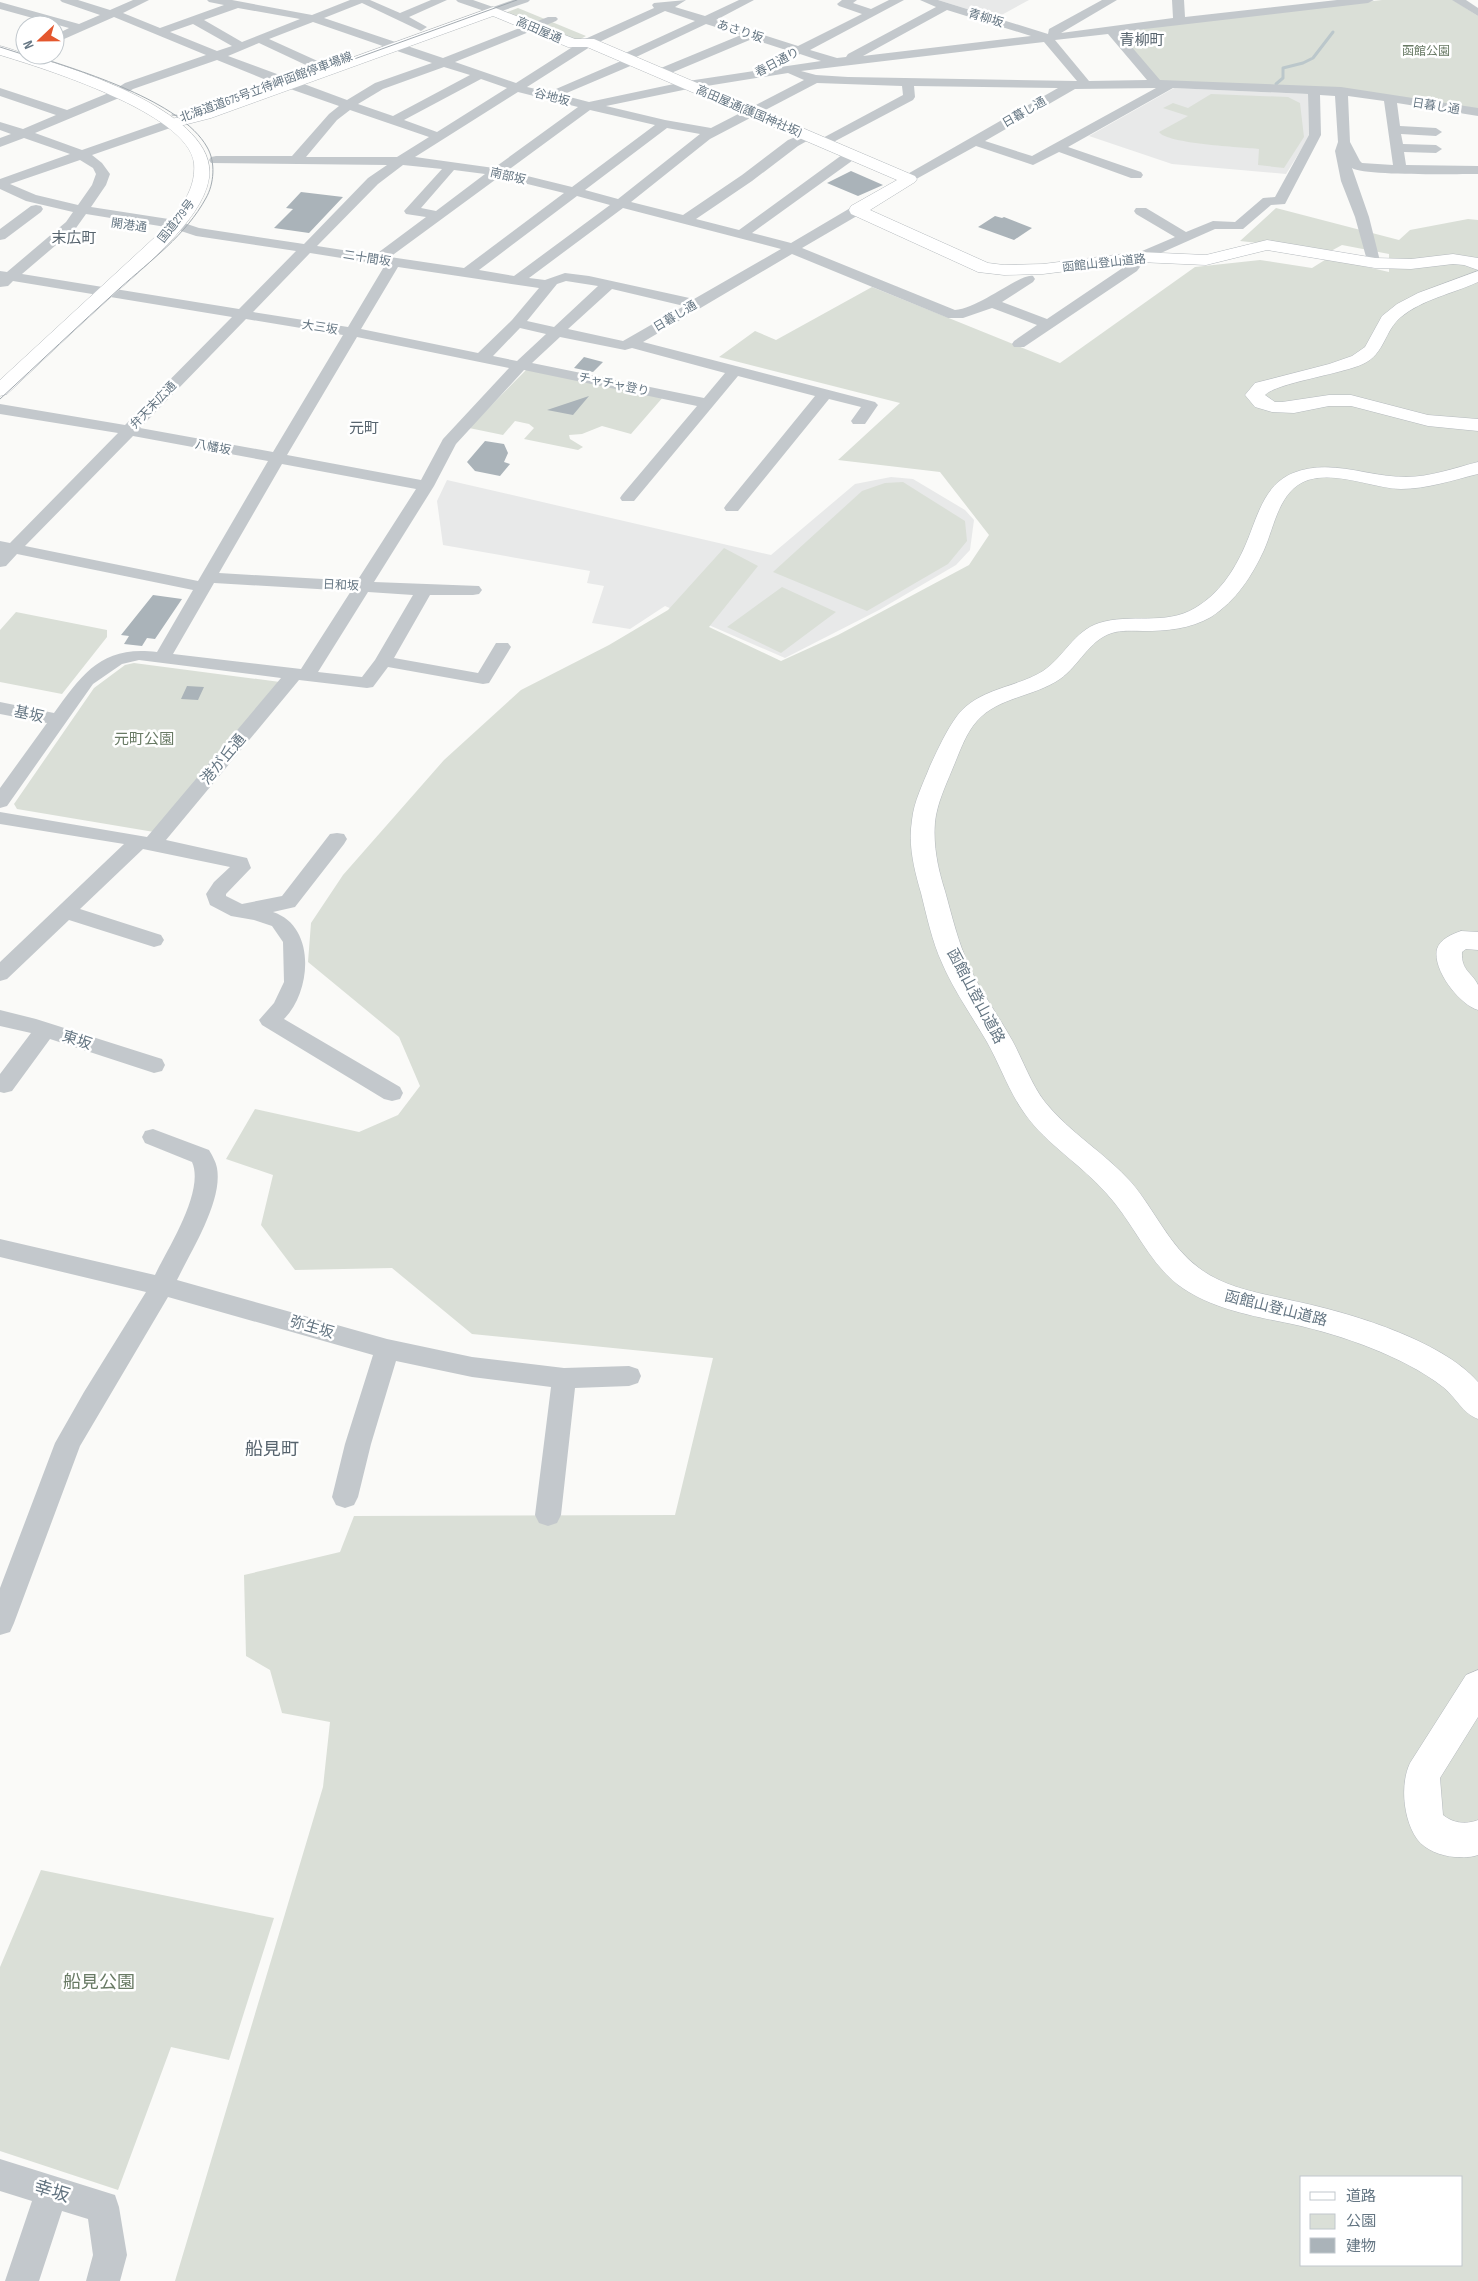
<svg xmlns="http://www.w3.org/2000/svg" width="1478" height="2281" viewBox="0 0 1478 2281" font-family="'Sofia Sans Condensed','Noto Sans JP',sans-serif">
<rect width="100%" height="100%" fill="#fafaf8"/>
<path fill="#e8e9e9" d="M938,0H1029L996,18Z
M1174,88L1308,94L1309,137L1286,174L1172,164L1089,136Z
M891,477L913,479L965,510L974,520L970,550L956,565L879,610L785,658L665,606L630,629L592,623L604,586L587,583L590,571L443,545L437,501L447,480L771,555L855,484Z"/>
<path fill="#dadfd7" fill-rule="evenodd" d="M1382,0H1453L1478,16V110L1365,93L1159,81L1116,31Z
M518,8L586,36L575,42L505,13Z
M1211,94L1288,97L1300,103L1304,137L1284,168L1258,165L1259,149C1242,147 1167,144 1159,132L1188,116L1163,108L1173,103L1188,108Z
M1276,208L1399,240L1410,230L1468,219L1478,220V2281H175L323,1787L330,1722L282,1713L270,1670L246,1656L244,1575L340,1552L354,1516L675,1515L713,1358L472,1334L392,1268L295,1270L261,1225L273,1175L226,1159L255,1109L359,1132L398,1115L420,1086L399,1037L308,962L311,923L343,875L444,760L521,690L609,645L668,610L724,548L758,566L709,627L781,661L838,635L969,565L989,535L940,472L838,460L900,403L719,357L755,331L776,340L872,287L1060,363L1195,267L1260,260L1312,268L1328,258L1389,272V254L1342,245L1331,251L1240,241ZM1302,2177H1462V2265H1302Z
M527,369L664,396L631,434L602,426L582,434L569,435L570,439L583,447L578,450L524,439L534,428L529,424L515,421L503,435L469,428Z
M903,482L965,521L967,541L948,564L867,611L773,572L862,491L885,483Z
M782,587L836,612L781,653L727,627Z
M16,612L107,630V637L62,694L0,682V630Z
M134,663L280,682L154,832L17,809L14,804L94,688L125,665Z
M41,1870L274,1918L229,2060L171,2047L118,2190L0,2151V1967Z"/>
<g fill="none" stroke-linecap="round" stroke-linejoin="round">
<path stroke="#bbc7cb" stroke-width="3" d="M1276,84L1283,78V68L1303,63L1313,58L1333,32"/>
</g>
<path fill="#aab3b9" d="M851,171L883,185L858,196L827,183Z
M301,192L343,197L309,233L274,228L293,209L286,208Z
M995,216L1002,218L1004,217L1032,228L1014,240L978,227Z
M584,357L603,362L593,372L574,368Z
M589,396L573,415L547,410Z
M485,441L504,444L508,453L504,462L510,464L500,476L475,471L467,462Z
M153,595L182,599L155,639L147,638L142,646L124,644L129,636L121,635Z
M187,686L204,687L198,700L181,699Z"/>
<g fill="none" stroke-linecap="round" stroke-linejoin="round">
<defs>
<path id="major" d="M493,7L575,39H594L915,176L917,179L915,182L870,210L988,263L1004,265L1043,264L1139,252L1206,255L1267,240L1375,258L1411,259L1453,254L1478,258V270L1464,265L1453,264L1411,269L1375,268L1267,250L1206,265L1139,262L1043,274L1004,275L978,272L851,214L849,210L851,206L897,180L587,47H568L493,16L211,118L172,128L167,126L164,123L167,120L201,112Z
M1478,271V282C1452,294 1423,299 1401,317C1384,331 1385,354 1363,364C1342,374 1276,383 1265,395L1275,402H1282L1329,395H1351L1428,415L1478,419V431L1428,426L1351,406H1329L1294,413L1272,412L1255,407L1245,395L1255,383L1329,364L1352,356L1365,347L1382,316L1397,304L1418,293Z
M1478,462V474C1453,480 1427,489 1401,489C1372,488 1337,471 1308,480C1279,490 1275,525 1264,550C1252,576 1236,601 1211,617C1190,629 1167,631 1143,631C1133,631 1122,630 1112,633C1089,640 1079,666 1060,679C1034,697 998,697 977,721C965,734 959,754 952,770C945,787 937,804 935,822C933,846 938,869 945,891C952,916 958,942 969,966C981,992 998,1015 1012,1040C1023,1060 1031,1084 1045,1102C1070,1133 1105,1153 1131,1182C1155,1210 1169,1246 1199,1268C1227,1289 1261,1293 1294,1301C1348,1312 1442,1340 1478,1382V1419C1462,1413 1456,1397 1443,1387C1421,1370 1396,1358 1371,1348C1346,1338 1319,1330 1292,1324C1253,1316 1210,1309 1177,1284C1147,1260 1133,1222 1107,1194C1082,1165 1047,1145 1025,1114C1009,1092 1000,1065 987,1042C972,1016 954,991 942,963C932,941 927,917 921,893C914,869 908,845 912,820C914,801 923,784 930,766C938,749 946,731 957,716C978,688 1016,688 1043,671C1064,657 1074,631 1099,623C1130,613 1165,626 1195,608C1219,594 1234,571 1245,546C1257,519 1263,485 1293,473C1331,458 1367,477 1406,477C1430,477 1454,468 1478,462Z
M1461,931L1478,932V950L1466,949L1462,952C1461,971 1472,972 1478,985C1478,991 1478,1003 1478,1010C1460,1005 1432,970 1437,949C1440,939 1452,934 1461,931Z
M1478,1670V1717L1440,1778L1443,1815C1453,1823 1465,1825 1478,1820V1855C1470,1858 1463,1857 1455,1857C1441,1856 1425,1850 1417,1839C1403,1819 1400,1784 1410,1763L1466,1675Z"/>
<path id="highway" d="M0,46C9,48 21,53 27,55C75,68 219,114 209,178C203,222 133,276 101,306C69,335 38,365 7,394L0,396V380L154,238C173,217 197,194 194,163C188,113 43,68 0,55Z"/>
</defs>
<use href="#major" stroke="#b5babe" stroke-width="1"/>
<use href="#highway" stroke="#b4b9bd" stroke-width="1"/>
<path fill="#c3c8cc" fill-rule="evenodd" d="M60,0H78L110,10L133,0H149L123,13L160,28L224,5L209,2L207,0H232L312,15L350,0H370L400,13L431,0H447L409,17L427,27L421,31L362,3L324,18L443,58L548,17H556L558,19L556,21L455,62L516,83L585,39L654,8L652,5L654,3L686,0L675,7L705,16L739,0H754L716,20L798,46L862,14L839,6L837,4L842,0H857L853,3L871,9L889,0H904L810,50L837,58L846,57L848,54L936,7L920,0H938L1048,34L1049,29L1102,0H1117L1061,33L1173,18L1172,0H1184L1185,17L1337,0H1374L1368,3L1119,32L1160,80L1341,87L1478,108V116L1397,103L1400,126L1436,128L1442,132L1436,136L1401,134L1403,144L1436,145L1442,149L1436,153L1404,152L1406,165L1478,166V174C1458,174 1363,176 1352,168L1369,217L1380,261L1373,265L1368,264L1355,217L1341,181L1335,151L1338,142L1335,96L1320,95L1321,135L1285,204L1271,205L1243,229H1215L1145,260L1137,271L1024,347H1014L1012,344L1014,341L1037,325L992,308L963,318H948L792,254L643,342L875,402L878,405L865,424H853L851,421L861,407L829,399L738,511H726L724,508L726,505L815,396L738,376L634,501H622L620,498L622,495L697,406L524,370L456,444L434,486L374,582L479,586L482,590L479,594L473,595H430L394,658L478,673L496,643H508L511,647L489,683L483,684L388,667L373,687L367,688L299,680L166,840L247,858L251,868L226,894V896L242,904L282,896L330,834L337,833L344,834L347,839L344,844L295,907L273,912C316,926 312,991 284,1019L400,1087L403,1093L400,1099L392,1101L384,1099L262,1025L259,1020L274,1003L284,982L283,942L272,926L254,920L231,916L210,905L206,894L214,882L230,867L143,849L80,909L161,935L164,940L161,945L154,947L69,920L7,979L0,981V962L124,844L0,824V812L147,837L281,678L139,660L122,664L93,684L7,806L0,808V788L47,723L0,714V702L54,713C83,673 102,645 157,652L193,590L17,554L6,566L0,567V541L10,543L118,433L0,414V404L125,425L232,317L13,281L8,286L0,287V271L7,272L66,222L73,212L26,201L0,189V179L70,154L24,138L0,147V138L11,134L0,130V122L23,129L56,115L0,96V88L67,110L111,92L125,83L206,55L114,17L55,43V35L69,28L0,9V2L79,24L100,15L62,2ZM238,8L300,19L242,42L204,20ZM947,10L1031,36L863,56ZM665,11L695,21L621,55L619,58L621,61L549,92L527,87L593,45ZM313,22L432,63L375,83L347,100L228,56L259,43L325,74H333L335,71L333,68L269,39ZM193,24L232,46L217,51L170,32ZM706,24L741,35L656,70L654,73L656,76H664L752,39L789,51L786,54L788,57L792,58L800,54L821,61L688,81L589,102L562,95L635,64L637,61L634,58ZM1108,34L1147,80L1089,81L1055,40ZM1044,42L1077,81L848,77L816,75L801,71ZM217,60L276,84L339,106L329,114L292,156H216L211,157L209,160L211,163L387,165L368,178L304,244L199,228L175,220L91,207L106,185L110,174L102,163L92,155L176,126L178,123L176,120H168L82,150L35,133L119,98L133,89ZM444,67L470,75L393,116L358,104L383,89ZM788,73L804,80L711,128L665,120L606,106L688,89ZM481,79L507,88L437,132L404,120ZM817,83L902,86L903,95L819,140L818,143L824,147L913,100L915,97L914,86L1058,88L904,176L902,179L909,183L976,146L1033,165L1059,152L1131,178H1141L1143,175L1141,172L1068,147L1173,88L1308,94L1309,135L1275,197L1263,198L1235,222L1213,221L1186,232L1146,208H1136L1134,211L1136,214L1175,237L1135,254L1127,265L1047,319L1002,302L1033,282L1035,279L1033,276C1020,273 980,308 955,310L802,248L862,213L864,210L862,207H852L791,243L752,233L856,158L857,155L856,152H846L739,230L696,219L752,181L798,146L814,137L813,134H803L788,140L742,175L683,215L631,202L710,139ZM1156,88L1032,156L985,141L1075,89ZM518,92L578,107L494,168L415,157ZM1348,96L1384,101L1393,165L1362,163L1360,161L1350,142ZM350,110L429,137L397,157H306L337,120ZM590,110L655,125L572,187L507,171ZM667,128L700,134L618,199L585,190ZM80,160L93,168L96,174L92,185L78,205L36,195L10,184ZM403,165L442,169L404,211L406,214L426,217L375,255L317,246L378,184ZM454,170L485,174L436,211L421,208ZM499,177L564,193L464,268L390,257ZM577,196L610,205L514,276L479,270ZM623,208L781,249L694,299L589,276L565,273L545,280L529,278ZM86,214L172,228L196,236L296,251L239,309L22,274L76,228ZM310,253L385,265L348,327L253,312ZM398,267L539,288L512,320L478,353L361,329ZM566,281L598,286L554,327L527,321L557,284ZM612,289L684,306L623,341L568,329ZM246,319L343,335L273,452L140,428ZM520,328L546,334L517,361L493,356ZM357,337L509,368L443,439L421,480L287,455ZM560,337L625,350L632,348L725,373L704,398L532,363ZM133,436L268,461L198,581L25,546ZM282,464L416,489L357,581L219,573ZM214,583L351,591L301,669L173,654ZM368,592L413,595L375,660L362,677L318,672Z
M456,0H473L493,7L513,0H530L528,2L493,14L458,2Z
M1452,0H1466L1478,8V16Z
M36,205L41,206L43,209L41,212L5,239L0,240V229L31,206Z
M0,1010L36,1019L162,1059L165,1065L162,1071L154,1073L50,1039L12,1091L4,1093L0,1092V1074L31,1033L0,1026Z
M153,1129L209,1150C212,1155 216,1162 217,1168C223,1201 191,1251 177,1280L387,1339L472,1357L564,1368L629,1366L638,1369L641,1376L638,1383L629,1386L575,1388L561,1515L557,1523L548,1526L539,1523L535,1515L551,1387L472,1377L396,1361L371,1444L358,1497L354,1505L345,1508L336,1505L332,1497L345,1444L373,1355L168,1297L80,1446L14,1623L10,1632L0,1635V1588L55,1443L84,1392L146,1292L0,1257V1239L155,1275C168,1248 205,1191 192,1162L145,1143L142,1137L145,1131Z
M0,2159L115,2195L119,2207L127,2255L120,2281H86L93,2255L88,2219L62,2211L39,2281H5L32,2201L0,2191Z"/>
<use href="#major" fill="#fff" fill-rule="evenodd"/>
<use href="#highway" fill="#fff" fill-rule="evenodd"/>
<path stroke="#a2aab0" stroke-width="1" d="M0,47L25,55
M172,115L190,116L208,112L517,0
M0,399C40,362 79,325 120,288C150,261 186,235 206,198C214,184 216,162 207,147C181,101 81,71 32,55"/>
</g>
<g text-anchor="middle" stroke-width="5" stroke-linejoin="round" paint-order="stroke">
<g font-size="12" fill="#657683" stroke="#fff">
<text transform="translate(986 18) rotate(17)" y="4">青柳坂</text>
<text transform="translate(539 30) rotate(23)" y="4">高田屋通</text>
<text transform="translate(740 31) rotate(18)" y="4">あさり坂</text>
<text transform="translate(777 62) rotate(-28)" y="4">春日通り</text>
<text transform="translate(266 87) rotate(-20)" y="4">北海道道675号立待岬函館停車場線</text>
<text transform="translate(552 97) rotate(15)" y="4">谷地坂</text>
<text transform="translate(1436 106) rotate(9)" y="4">日暮し通</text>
<text transform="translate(749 111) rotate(23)" y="4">高田屋通(護国神社坂)</text>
<text transform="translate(1024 112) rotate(-30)" y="4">日暮し通</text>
<text transform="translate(508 176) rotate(13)" y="4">南部坂</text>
<text transform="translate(176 221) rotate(-52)" y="4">国道279号</text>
<text transform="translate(129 225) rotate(8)" y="4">開港通</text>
<text transform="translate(367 258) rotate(9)" y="4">二十間坂</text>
<text transform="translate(1104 263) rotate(-6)" y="4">函館山登山道路</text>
<text transform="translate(675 316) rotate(-31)" y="4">日暮し通</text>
<text transform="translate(320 327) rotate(9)" y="4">大三坂</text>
<text transform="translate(614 384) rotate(12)" y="4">チャチャ登り</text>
<text transform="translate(153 405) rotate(-46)" y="4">弁天末広通</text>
<text transform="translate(213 447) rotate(11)" y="4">八幡坂</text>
<text transform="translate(341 585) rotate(3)" y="4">日和坂</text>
</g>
<g font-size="12" fill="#687a64" stroke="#fff">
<text x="1426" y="55">函館公園</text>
</g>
<g font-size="15" fill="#57646e" stroke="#fff">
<text x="1142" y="45">青柳町</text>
<text x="74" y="243">末広町</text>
<text x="364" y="433">元町</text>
</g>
<g font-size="15" fill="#657683" stroke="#fff">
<text transform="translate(29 714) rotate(12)" y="5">基坂</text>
<text transform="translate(223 759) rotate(-50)" y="5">港が丘通</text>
<text transform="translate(976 996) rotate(62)" y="5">函館山登山道路</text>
<text transform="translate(77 1040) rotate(18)" y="5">東坂</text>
<text transform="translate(1276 1308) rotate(14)" y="5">函館山登山道路</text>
<text transform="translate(312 1327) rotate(16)" y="5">弥生坂</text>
</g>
<g font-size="15" fill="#687a64" stroke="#fff">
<text x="144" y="744">元町公園</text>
</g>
<g font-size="18" fill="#57646e" stroke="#fff">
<text x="272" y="1455">船見町</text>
</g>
<g font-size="18" fill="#687a64" stroke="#fff">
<text x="99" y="1988">船見公園</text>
</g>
<g font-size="18" fill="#657683" stroke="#fff">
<text transform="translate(52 2191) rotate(17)" y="6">幸坂</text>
</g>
</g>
<rect x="1300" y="2176" width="162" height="90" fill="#ffffff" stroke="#c1c8cd"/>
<rect x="1310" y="2192" width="25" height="8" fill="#ffffff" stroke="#c1c8cd"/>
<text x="1346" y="2201" font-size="15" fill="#657683">道路</text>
<rect x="1310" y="2214" width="25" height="15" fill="#dadfd7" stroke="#c1c8cd"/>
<text x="1346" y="2226" font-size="15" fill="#657683">公園</text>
<rect x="1310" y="2238" width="25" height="15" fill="#aab3b9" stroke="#c1c8cd"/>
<text x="1346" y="2251" font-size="15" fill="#657683">建物</text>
<g transform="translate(40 40) rotate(248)"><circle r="24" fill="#ffffff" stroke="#c1c8cd"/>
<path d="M0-4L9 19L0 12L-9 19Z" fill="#e4572e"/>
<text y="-8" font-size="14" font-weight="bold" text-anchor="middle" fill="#657683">N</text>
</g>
</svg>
